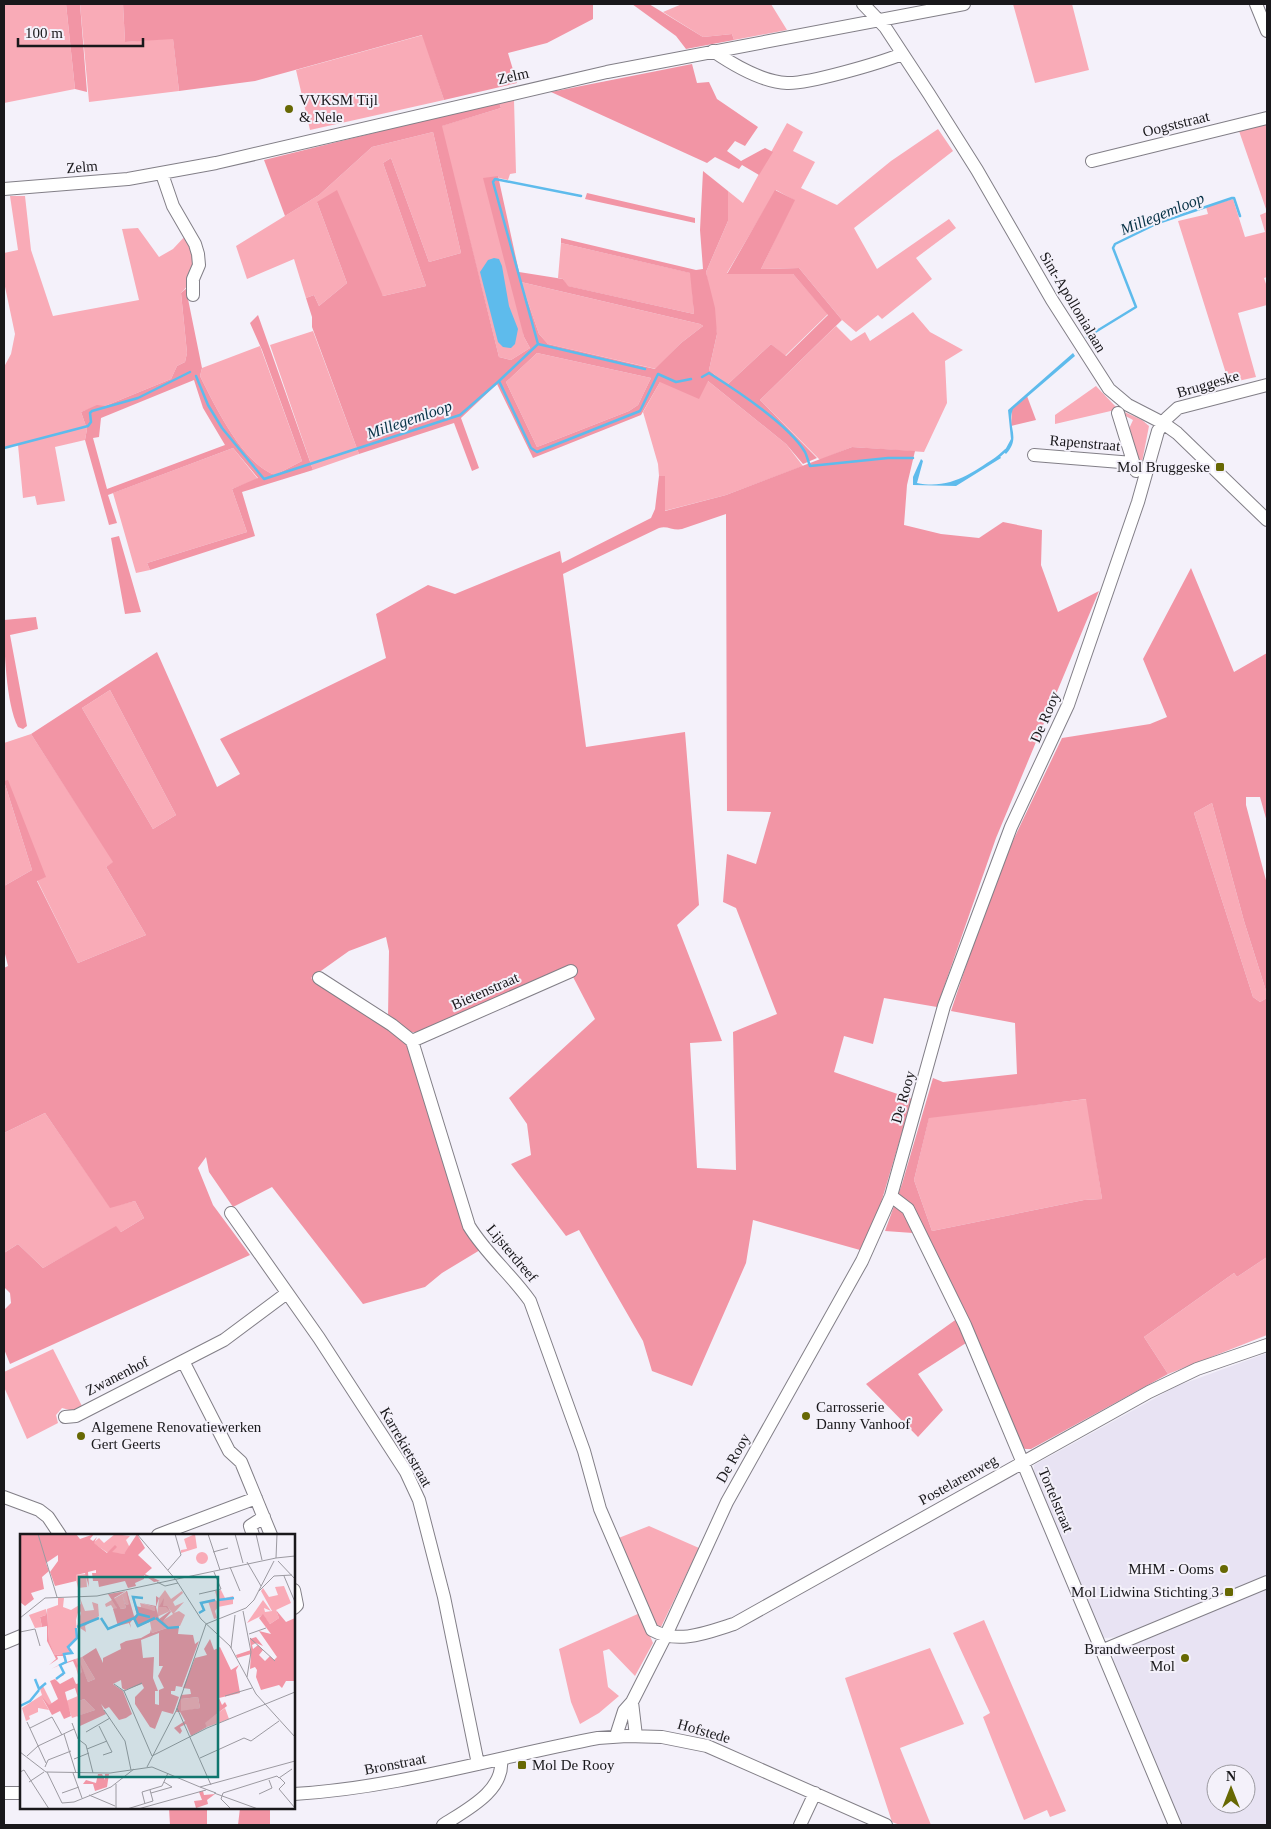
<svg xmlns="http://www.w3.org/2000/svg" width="1271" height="1829" viewBox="0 0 1271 1829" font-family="'Times New Roman',serif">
<rect width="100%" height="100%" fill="#f4f1fa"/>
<path fill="#e8e3f3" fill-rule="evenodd" d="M1267,1353V1575L1118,1637L1105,1638L1101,1636L1034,1477V1465L1177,1386Z
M1267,1587V1825H1181L1112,1661L1117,1651L1124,1648ZM1216,1774H1246V1804H1216Z"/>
<path fill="#f9abb7" d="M4,4H66L75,89L4,103Z
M80,4H123L125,42L173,38L179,91L89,102Z
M682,4H771L787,30L734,40L732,34L703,37L663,12Z
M1013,4H1072L1089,70L1035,83Z
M423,35L444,100L310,130L296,70Z
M514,100L516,173L510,174L508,180L499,178L498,176L524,337L530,348L511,360L499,357L441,126L501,108L499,102Z
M787,123L803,132L793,151L815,162L801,188L837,205L891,161L938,129L953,151L854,228L877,269L949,219L956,228L916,258L932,279L882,319L878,315L856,332L842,320L799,268L761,269L794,200L776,190L727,273L793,274L828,314L785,356L771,344L727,385L709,370L717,334L706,272L728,221V191L743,203Z
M1267,124V277L1264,278L1267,287V305L1238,313L1256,377L1229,383L1178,221L1208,214L1206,207L1233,199L1245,237L1265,232L1260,215L1267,212L1239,131Z
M433,132L461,253L429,262L391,158L383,163L426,286L383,296L317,202L347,283L319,306L314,295L306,298L294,259L247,279L236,246L319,195L372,147Z
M10,196H25L31,250L53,316L139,300L122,229L138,228L159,257L173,249L187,234C192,255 199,276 181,293L187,353L185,362L177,366L171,379L105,406H97L81,412L87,429L85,440L55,447L65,501L37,505L35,496L23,498L18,445L4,448V367L11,354L15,334L4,282V253L18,250Z
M561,243L691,273L694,314L567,286L563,279L558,278Z
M521,282L700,324L703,326L681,343L656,369L548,344L539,334Z
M913,312L930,332L963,350L945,361L947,403L924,452L852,447L820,460L760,400L836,326L851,341L865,332L870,341Z
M313,331L359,454L313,470L270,345Z
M260,346L302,461L275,475C242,463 215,406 200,376L202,368Z
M537,353L651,378L638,405L629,411L537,447L506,382Z
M708,381L786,444L803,466L726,495L664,511L665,477L659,476L658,464L643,412L660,382Z
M1096,386L1116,407L1115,410L1055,424V415Z
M1120,410L1142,420L1149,426L1142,462L1136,460L1128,431L1133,420L1120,413Z
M233,448L258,479L232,489L247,532L147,563L150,570L136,573L113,493Z
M110,690L176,815L153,829L82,708Z
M31,734L114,862L106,867L146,935L78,963L37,880L45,877L4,781L32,870L4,886V743Z
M1212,803L1244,921L1267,994V998L1260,1002L1253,997L1194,813Z
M1087,1099L1102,1199L1084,1200L932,1231L914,1180L929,1117Z
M45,1113L110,1207L135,1201L144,1218L121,1232L116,1227L43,1268L18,1244L4,1253V1133Z
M1267,1257V1335L1168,1374L1144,1337L1234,1273L1237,1277Z
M53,1349L83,1408L73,1411L62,1408L56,1415L58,1423L27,1439L4,1387V1372Z
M649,1526L699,1548L661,1627L655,1624L616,1539Z
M640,1613L653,1643L635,1676L609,1649L603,1651L608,1687L619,1696L599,1713L580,1724L571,1702L559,1649Z
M984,1620L1066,1811L1050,1817L1047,1810L1024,1820L983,1717L990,1713L953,1633Z
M930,1648L964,1724L900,1748L931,1825H900L892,1822L845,1678Z"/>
<path fill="#f295a5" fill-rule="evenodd" d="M66,4H80L87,92L75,89Z
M123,4H593V19L547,43L508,53L517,83L444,100L422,35L255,81L179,91L173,39L125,42Z
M632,4H649L703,37L732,34L734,40L686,49L676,36Z
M692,64L697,83L709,82L717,99L758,127L745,146L735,141L727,151L741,161L765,148L773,152L759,175L742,165L739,169L715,157L707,163L551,92Z
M499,102L501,108L442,126L499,357L511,360L530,348L524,337L483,178L498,176L519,272L563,279L568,286L694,314L690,273L561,243V238L696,270L703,269L700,230L703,171L728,191V221L706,272L715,308L717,334L709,370L727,385L771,344L786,356L828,315L793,274H727L775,190L795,200L761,269L799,268L842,320L760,400L817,458L803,464L786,444L708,381L699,399L660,382L641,415L533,458L497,384L461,418L479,468L472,471L454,423L359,454L312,327V317L306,298L314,295L319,306L347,283L317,202L337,190L383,296L426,286L383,163L391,158L429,262L461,253L433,132L372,147L319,195L285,216L264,160ZM521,282L700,324L703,326L681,343L655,369L548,344L539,334ZM537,353L651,378L638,405L629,411L537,447L506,382Z
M587,193L695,218V223L585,199Z
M188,287V299L202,368L200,376C215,406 242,463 275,475L302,461L262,350L250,323L258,315L313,470L242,492L255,536L150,570L147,563L247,532L232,489L258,478L233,448L108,495L117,523L109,525L85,440L87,429L81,412L97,405L105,406L171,379L177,366L185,362L187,353L181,293ZM194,380L203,408L225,445L107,489L93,438L99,437L101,418Z
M1027,396L1036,420L1011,426L1012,409Z
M852,447L915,451L907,485L904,525L941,534L979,538L1003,522L1042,530L1041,565L1058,612L1099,591L996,838L937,1007L884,998L873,1044L844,1036L834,1072L912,1099L878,1213L860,1250L753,1220L746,1263L692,1386L652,1371L643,1341L579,1230L566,1236L511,1164L531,1155L527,1124L509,1098L595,1019L572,975L422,1033L411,1032L388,1017L389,951L386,937L349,951L311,978L405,1040L465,1229L480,1250L442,1273L425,1287L363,1304L272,1187L233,1207L209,1172L206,1157L198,1168L213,1205L250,1255L10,1364L4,1349V1310L11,1303L10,1293L4,1287V1253L18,1244L43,1268L116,1226L121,1232L144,1218L135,1201L110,1208L45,1113L4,1133V968L8,966L4,950V886L32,870L4,781L8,780L46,877L37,881L78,963L146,935L106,867L113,862L31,734L157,652L217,787L240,774L220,739L386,658L376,614L428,585L455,594L560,551L562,563L651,518L655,509L659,476H665V511L726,495ZM726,514L727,811L771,812L756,864L727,854L723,902L736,908L777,1014L733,1032L736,1170L697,1168L690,1043L722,1041L677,925L699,905L685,732L586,747L563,574L659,528C667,525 673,531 682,529ZM110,690L176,815L153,829L82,708Z
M119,536L141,612L125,614L111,538Z
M1191,568L1234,672L1267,653V822L1260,797H1246V805L1267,884V994L1244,921L1212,803L1194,813L1253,997L1260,1002L1267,998V1257L1237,1277L1234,1273L1144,1337L1168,1374L1031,1449H1025L1019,1443L966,1343L918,1374L943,1410L918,1437L866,1384L965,1313L913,1233L885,1231L902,1184L933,1078L943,1082L1017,1074L1015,1023L951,1011L978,930L1009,849L1062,738L1150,724L1167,717L1143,659ZM1086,1099L1102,1199L1084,1200L932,1231L914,1180L929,1118Z
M36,617L38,629L10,635L27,726L23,729L18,727C6,703 4,649 4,620Z
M169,1808H207V1825H170Z
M240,1808H270V1825H238Z"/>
<path fill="#5ebbec" d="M494,258L499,259L502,266L509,306L518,329L515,344L511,348L503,347L498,342L480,272L488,260Z
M1073,353L1075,356L1013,409C1006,426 1022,437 1006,454L1004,452L1011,439L1008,410Z
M999,455L1001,458L956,486L913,485V477L921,459L923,461L917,483C951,490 973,472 999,455Z"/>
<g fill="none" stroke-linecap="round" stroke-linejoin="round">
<path stroke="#5ebbec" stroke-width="2.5" d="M1087,337L1136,307L1113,248L1115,244L1158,223L1232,198H1234L1240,216
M538,344L493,182L495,179L581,196
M196,376L208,405L222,428L264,479L460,415L499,381L531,448L537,452L640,411L658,374L676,382L691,379
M702,377L709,373C736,390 789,425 805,452C807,456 808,461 810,466L888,458H913
M499,381L538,344L645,369
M4,448L88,426L91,422L90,413L92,411L138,398L190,372
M997,458L1006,450"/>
<defs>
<path id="minor" d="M863,4L885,27L929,94L977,170L1052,300L1109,389L1128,405L1163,423L1177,433L1267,520
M1256,4L1267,31
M713,51C732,64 763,82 787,83C808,84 880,63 902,54
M1092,161L1267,118
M162,174L173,206L195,244L198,254L199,265L193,279V295
M4,189L128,179L216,163L607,72L964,4
M1118,413L1136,471
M1034,455L1133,463
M319,978L392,1025L412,1041L469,1226C486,1254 511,1274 530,1301L584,1451L600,1509L652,1630C679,1645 708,1632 734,1624L1149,1392L1197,1369L1267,1345
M412,1041L571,971
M891,1196L908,1209L965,1325L1175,1825
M231,1213L319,1338L406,1472L419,1500L444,1597L478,1764
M183,1361L229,1451L241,1462L271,1535
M65,1417L76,1416L224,1340L287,1293
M4,1497L39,1510L48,1517L60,1535
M158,1535L256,1498
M253,1535L250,1526L264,1517
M294,1590L297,1605L294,1608
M4,1643L21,1636
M1101,1651L1267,1582
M632,1702L636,1736
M616,1736L624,1711L632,1702L666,1635L727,1502L862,1261L891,1196L944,1006L1011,827L1068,705L1138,502L1158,431L1167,418L1178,408L1267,385
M4,1793H21
M294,1794C397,1788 497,1757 598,1738L627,1736L662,1737L707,1746L886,1825
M443,1825C466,1810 505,1791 501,1759
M800,1825L815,1793"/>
</defs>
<use href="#minor" stroke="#827f87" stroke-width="14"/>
<use href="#minor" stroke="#fff" stroke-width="12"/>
</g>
<g fill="#676803" stroke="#f4f1fa" stroke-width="2">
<circle cx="289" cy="109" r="5"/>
<rect x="1215" y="462" width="10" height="10" rx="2.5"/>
<circle cx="806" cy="1416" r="5"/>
<circle cx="81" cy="1436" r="5"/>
<circle cx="1224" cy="1569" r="5"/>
<rect x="1224" y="1587" width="10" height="10" rx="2.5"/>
<circle cx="1185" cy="1658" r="5"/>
<rect x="517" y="1760" width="10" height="10" rx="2.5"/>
</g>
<g text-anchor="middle" stroke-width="4" stroke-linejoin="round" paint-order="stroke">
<g font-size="15" fill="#19181b" stroke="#f4f1fa">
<text transform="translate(513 76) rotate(-13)" y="5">Zelm</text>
<text transform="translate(1176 124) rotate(-14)" y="5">Oogststraat</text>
<text transform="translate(82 167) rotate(-5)" y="5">Zelm</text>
<text transform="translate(1073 302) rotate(59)" y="5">Sint-Apollonialaan</text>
<text transform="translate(1208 384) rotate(-16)" y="5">Bruggeske</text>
<text transform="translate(1085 443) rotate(5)" y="5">Rapenstraat</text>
<text transform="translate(1045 717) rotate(-67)" y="5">De Rooy</text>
<text transform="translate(485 991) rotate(-24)" y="5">Bietenstraat</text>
<text transform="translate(903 1097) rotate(-74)" y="5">De Rooy</text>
<text transform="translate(512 1253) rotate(50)" y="5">Lijsterdreef</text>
<text transform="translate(117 1376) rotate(-27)" y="5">Zwanenhof</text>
<text transform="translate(406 1447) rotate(60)" y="5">Karrekietstraat</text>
<text transform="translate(733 1458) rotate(-61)" y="5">De Rooy</text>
<text transform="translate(958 1480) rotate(-29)" y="5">Postelarenweg</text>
<text transform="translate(1056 1500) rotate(67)" y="5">Tortelstraat</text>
<text transform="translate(704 1731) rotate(16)" y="5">Hofstede</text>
<text transform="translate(395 1764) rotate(-11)" y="5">Bronstraat</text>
</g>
<g font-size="15" fill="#19181b" stroke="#f4f1fa" text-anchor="start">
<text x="299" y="105">VVKSM Tijl<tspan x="299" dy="17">&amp; Nele</tspan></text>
<text x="1210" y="472" text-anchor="end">Mol Bruggeske</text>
<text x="816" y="1412">Carrosserie<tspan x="816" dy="17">Danny Vanhoof</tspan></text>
<text x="91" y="1432">Algemene Renovatiewerken<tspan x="91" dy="17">Gert Geerts</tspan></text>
<text x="1214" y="1574" text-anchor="end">MHM - Ooms</text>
<text x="1219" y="1597" text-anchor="end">Mol Lidwina Stichting 3</text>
<text x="1175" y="1654" text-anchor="end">Brandweerpost<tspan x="1175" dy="17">Mol</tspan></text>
<text x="532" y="1770">Mol De Rooy</text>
</g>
<g font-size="16" font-style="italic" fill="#063145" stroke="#f4f1fa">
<text transform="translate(1162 213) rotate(-22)" y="6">Millegemloop</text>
<text transform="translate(409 419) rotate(-19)" y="6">Millegemloop</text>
</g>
</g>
<g transform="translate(20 1534)">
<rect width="275" height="275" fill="#f4f1fa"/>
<path d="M95,0L110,2L106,6L110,14L104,20L88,19L73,9L79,4L84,9ZM175,0L177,14L161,19V16L167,15L164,5ZM176 24a6 6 0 1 1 12 0a6 6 0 1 1-12 0ZM66,40L67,53L58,54L55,41ZM264,52L271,69L256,76L259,84L250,90L243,81L227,89L243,66L251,77L244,74L245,78L252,77L241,57L243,54L249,63L258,61L255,53ZM145,56L151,65L162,57L163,59L153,68L155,72L164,68L154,79L159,77L165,81L160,92L149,93L142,87L153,80L147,72L150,77L137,83L139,64ZM201,56L205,64L213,62V70L198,73L195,77L197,84L194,85L188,67L194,65L198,68L195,57ZM107,57L110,70L106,71L102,60L106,74L101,75L94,65L97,74L94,76L91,71L86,73L85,70ZM38,64H44L43,73L51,76L61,70L60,64L65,77L74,76L72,68L78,70L79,82L65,92L66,98L57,92L61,79L59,75L56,86L57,104L49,114L52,119L35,121L29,109L27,75L38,71ZM120,69L135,73V77L127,76L136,78L131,83L119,80L116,74L121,73ZM26,75V81L20,83L22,93L15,94L9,81ZM137,84L147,94L132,99L130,88ZM62,123L75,145L68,148L61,132L63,138L58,141L56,134L55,125ZM23,152L32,170L28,172L22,164L29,176L18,174V178L9,182L10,185L6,187L2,174L22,161L20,155ZM58,162L59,167L64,165L75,176L52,184L46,167ZM178,163L180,174L161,178V165ZM205,174L209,185L187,193L184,189Z" fill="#f9abb7"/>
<path d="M0,0H56L60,5L74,0L70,5L73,7L77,3L74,9L87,19L95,11L97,13L92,18L104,20L117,0L125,14L118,21L132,34L125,40L140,47L134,48L124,41V45L115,49L116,52L108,54L105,47L79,53L78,47H73L72,39H76V36L68,38L69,53L65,39L56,41V47L35,52L30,38L38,27V21L26,29L29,37L22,43L24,55L11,59L14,65L5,72L0,68ZM107,57L114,82L117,81L112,62L116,72L135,77V73L121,69L136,72V67L123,64L136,67V62L139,64L136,73L139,85L150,77L146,73H139L144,64L143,72H147L151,78L143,87L149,93L159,92L158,100L173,101L175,110L179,107L162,153L156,152L155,157H151V160L159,163L153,180L142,177L135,195L130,193L115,170V163L124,154L122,150L105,156L102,154L101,146L93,150L103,157L112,180L106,184L99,186L89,173L85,175L81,170L86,180L60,192V184L57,182L75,176L64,165L59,167L55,154L45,158L51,182L44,185L40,177L32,181L22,163L29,171L38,165L30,147L35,145L40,150L53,143L56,150L60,149L58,141L62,138L60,128L68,148L75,145L62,123L76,114L83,129V124L101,115L100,110L106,107L121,104L130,99L131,95L132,99L147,94L137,85L117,93L113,85L110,89L111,94L109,89L98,92L93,75L97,74L88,60ZM106,57L109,70L106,71L102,60L106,74L101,75L94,64ZM139,99V132H143L138,142L144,154L139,156V171L135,170V157H138L133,144L134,123L123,124L121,106ZM27,75L29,108L35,121L43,120L47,128L55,125L58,132L56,134L53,127L41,131L44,139V141L36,145L43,139L40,131L31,135L45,128L43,122H37L38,125L29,131L36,125L27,107V92L22,93L20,83L26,81ZM256,76L266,88L275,84V147H266L262,154L259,151L241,156L236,143L237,136L235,133L230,135L231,120L217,124L216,121L231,116L230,105L236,103L243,112L236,109L232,111L233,115L238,111L243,116L239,121L245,127L250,122L254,126L257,123L239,97L251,100L239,84L243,80L250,90L259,84ZM190,105L194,116L200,113L211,136L219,131L216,136L220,159L199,164L202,171L205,168L207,172L185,189L187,193L171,202L166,190L160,193L162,197L160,200L154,194L165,187L160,178H156L161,161L171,160L170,155L163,154L175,124L187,121L184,115ZM178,163L180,174L161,177V165ZM78,240H82L85,246V240H89L87,253L75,257L73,250H63L66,246L76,249ZM183,257L184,261L195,260L187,266L188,270L176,274L174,267L182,266L179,258Z" fill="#f295a5" fill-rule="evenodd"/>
<path fill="none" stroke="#5ebbec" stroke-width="2.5" d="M198,66L214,64M179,79L184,76L181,69L195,66M118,80L113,63L123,64M81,84L88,95L114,84L118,92L135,84M115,84L118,80L130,83M136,84L148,94L159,93M57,93L79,84M15,145L19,155L26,149M36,145L44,139L40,131L46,128L44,120L52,119L48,113L57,104L56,94M0,172L10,167L19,156"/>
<path fill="none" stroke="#9c9aa1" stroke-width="1" d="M18,0L37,63M117,0L156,46L181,85L210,112L236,160L275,203M188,0L200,36M215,0L223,29M236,0L242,26M193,18L208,14M256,24L257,0M256,24L275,22M258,27L275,45M227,28L241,52M210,33L220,57M148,36L161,21L155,0M264,42L275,68M137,48L145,52L158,49M239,57L254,42L272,41M179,60L201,55L194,38M223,77L231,118L227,143M0,84L25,64L77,62L256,24M0,98L15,95L20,112M229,100L246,94M230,104L255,127M211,114L215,81M94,150L104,157L132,222M104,157L122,149M205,162L232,154M157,174L191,251M84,176L105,207L111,236M7,188L26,229M52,189L58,205L66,211L73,239M79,192L92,218L83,221M10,194L32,183L42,201M66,198L90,184M44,200L56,239M67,215L87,207M0,218L26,238L90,239L132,233L180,253M7,222L18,212L54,195M132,222L187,194L275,158M180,224L224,204L231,207L259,187M54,225L69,219M25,233L28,226L51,217M127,233L156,177L186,90L226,74L234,66L254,27M0,238L4,236L29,275M27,238L42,269M53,239L62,264M260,244L265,249L259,255L275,274M9,248L24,238M180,253L275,227M180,253L196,259M42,259L59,253M131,259L152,253L144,248M194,259L238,275M239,260L252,254L249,246M69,261L95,272M42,269L54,268L91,253L114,235M125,270L122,258L142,252L148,239M96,275V250M107,275L133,267L130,256M118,275L186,256M211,275L201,265L203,259L257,242L259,244L272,235"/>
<path fill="#0f766e" fill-opacity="0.15" stroke="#0f766e" stroke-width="2.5" d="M59,43H198V243H59Z"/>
<rect width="275" height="275" fill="none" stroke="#19181b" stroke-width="2.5"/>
</g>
<rect width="1271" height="1829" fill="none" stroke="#19181b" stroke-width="10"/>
<g transform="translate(1231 1789)"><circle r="24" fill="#f4f1fa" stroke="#9c9aa1"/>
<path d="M0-4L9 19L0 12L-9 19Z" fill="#676803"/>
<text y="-8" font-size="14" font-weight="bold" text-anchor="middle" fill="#19181b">N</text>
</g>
<path d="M18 38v8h125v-8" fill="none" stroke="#19181b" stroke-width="2.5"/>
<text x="25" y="38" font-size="15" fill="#19181b" stroke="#f4f1fa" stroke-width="4" paint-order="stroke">100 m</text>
</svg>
